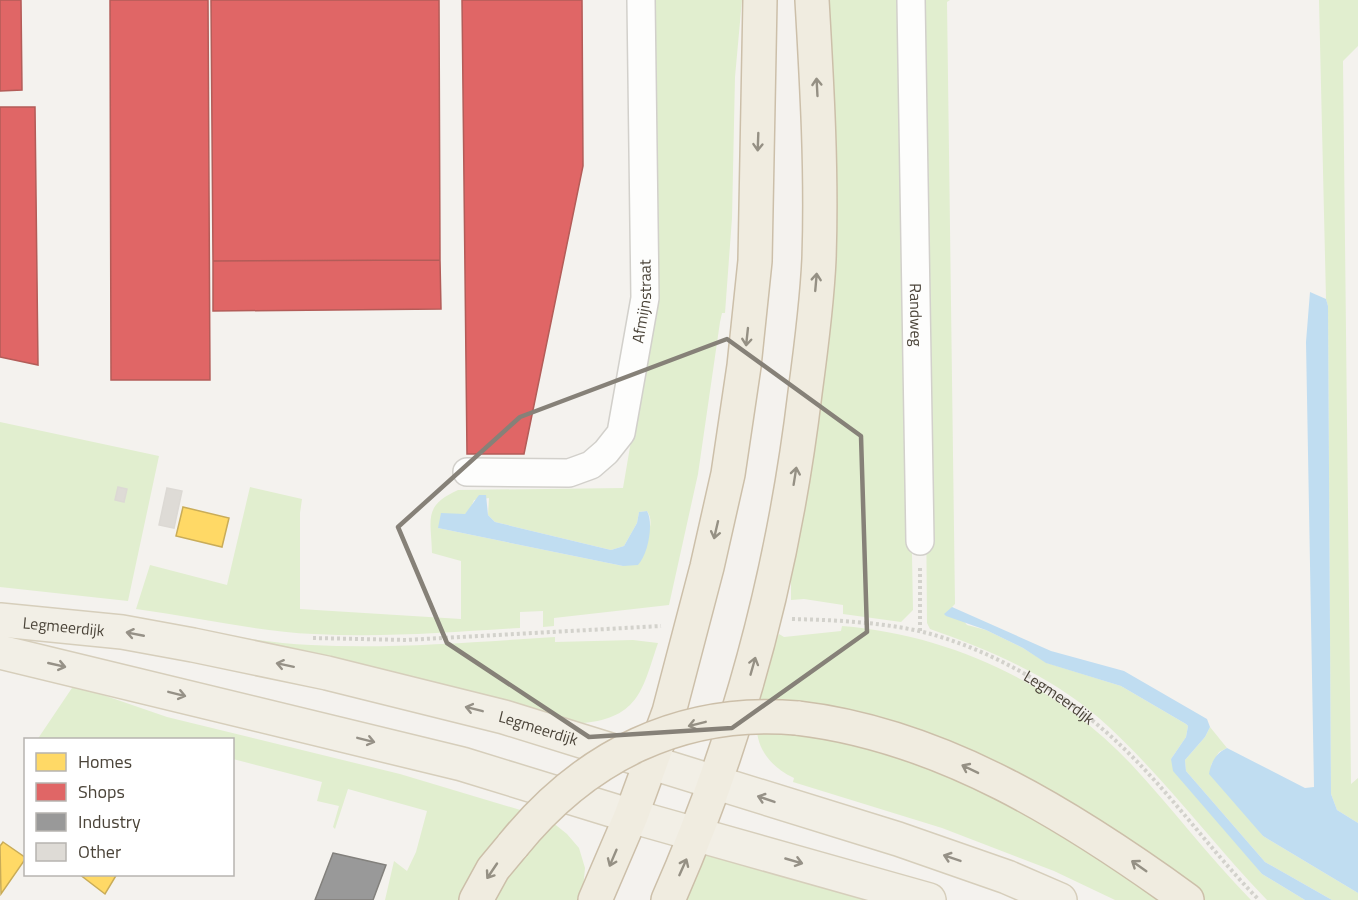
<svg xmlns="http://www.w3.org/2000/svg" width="1358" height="900" viewBox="0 0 1358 900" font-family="'Titillium Web',sans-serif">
<rect width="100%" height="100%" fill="#f4f2ee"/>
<path fill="#e1eecf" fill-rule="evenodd" d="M652,0H742L735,77L732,218L725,313H722L720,322L698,474L669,605L554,618V626L543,627V611L520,612V628C452,632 383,638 314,634C254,631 196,617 136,609L150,565L227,585L250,487L302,499L300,513V609L461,619V561L432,553C431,518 423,506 458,490L623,488L639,394ZM489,498L488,515L495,522L611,550L624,546L637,523L639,512L647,511C660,530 634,552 623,566L438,528L469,512L474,500Z
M828,0H902L913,610L901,622L843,614V605L804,599L791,600V574L816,439L826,342Z
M922,0H950L947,2L955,604L952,607L967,625L986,630L1023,648L1047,663L1121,686L1186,724L1188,726L1186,737L1171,759L1262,874L1305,900H1267C1210,841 1161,773 1099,718C1051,676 990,650 930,629L927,623Z
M1319,0H1358V46L1343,61L1351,784L1358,778V823L1337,810L1331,794L1328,306L1326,299Z
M0,422L159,456L128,601L0,587Z
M174,626C219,634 265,643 311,645C392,649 474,642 555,637V642L633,640L658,643C643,687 640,718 583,723Z
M842,626C952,635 1055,684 1131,764C1172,808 1209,857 1251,900H1198L1041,798L830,736L972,780L1173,900H1115L1054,871L942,828L793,782L794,778C733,749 761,691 775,642L779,634L784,637L841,631Z
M74,685L167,717L400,774L547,818L567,834L579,848L585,868L582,900H385L394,861L407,871L416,852L427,811L348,789L335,829L333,827L339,806L317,801L322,782L233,759L232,740H37Z
M1210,727L1227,748L1219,752L1211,765L1263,836L1358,893V900H1332L1265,862L1186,771L1185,760L1205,737Z
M705,853L720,858L866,900H685Z"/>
<path fill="#c0ddf1" d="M1310,292L1326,299L1328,306L1331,794L1337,810L1358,823V893L1263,836L1209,774C1211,762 1216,753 1227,748L1305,788L1314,787L1306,342Z
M479,495H486L488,515L495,522L611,550L624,546L637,523L639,512L647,511C654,523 648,555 638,565L623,566L438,528L441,513L465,514Z
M952,607L1051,651L1124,671L1207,719L1210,727L1205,737L1185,760L1186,771L1265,862L1332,900H1305L1262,874L1173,771L1171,759L1186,737L1188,726L1186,724L1121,686L1046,663L1023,648L986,630L946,616L944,614Z"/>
<path fill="#ffd966" stroke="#c9ac58" stroke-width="1.5" d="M183,507L229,518L222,547L176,536Z
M3,842L26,858L1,894L0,846Z
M79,874H117L105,894Z"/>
<path fill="#e06666" stroke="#b35c58" stroke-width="1.5" d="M0,0H21L22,90L0,91Z
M110,0H208L210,380H111Z
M211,0H439L440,260L213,261Z
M462,0H582L583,166L524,454H467Z
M0,107H35L38,365L0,357Z
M440,260L441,309L213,311V261Z"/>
<path fill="#999" stroke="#82807c" stroke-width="1.5" d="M333,853L386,865L373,900H315Z"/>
<path fill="#dedbd6" stroke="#dcd9d4" stroke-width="1.5" d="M118,487L127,489L124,502L115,500Z
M167,488L182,491L174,528L159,525Z"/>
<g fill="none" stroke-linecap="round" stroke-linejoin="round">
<defs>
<g id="minor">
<path id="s2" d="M911,0L920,541"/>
<path id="s3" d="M467,472L569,473L591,465L606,452L621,433L645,298L641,0"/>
</g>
<g id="primary">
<path id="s4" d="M0,620L122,632L193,645L327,673L504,717L898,839L1007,877L1060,900"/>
<path d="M0,652L462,764L631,816L929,900"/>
</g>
<path id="trunk" d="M797,718C942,735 1071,816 1187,900
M476,900L493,869L513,845
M595,900L631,816L669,712L707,567L728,474L744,366L755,261L760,0
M668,900C740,737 784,569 805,393C811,349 817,304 819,259C822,173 817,86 812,0"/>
</defs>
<use href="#minor" stroke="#d2d0cb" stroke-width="30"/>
<use href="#primary" stroke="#d6cebb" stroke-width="36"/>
<use href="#trunk" stroke="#ccbfa9" stroke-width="36"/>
<g stroke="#d3d2cc" stroke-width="4" stroke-dasharray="3 3" stroke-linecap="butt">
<path id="s1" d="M792,619C835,620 878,622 919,631C991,648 1062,691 1116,741C1168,789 1209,849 1259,900"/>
<path d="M920,631V566"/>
<path d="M313,638L406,640L661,626"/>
</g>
<use href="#minor" stroke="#fdfdfc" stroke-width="27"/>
<use href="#primary" stroke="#f2efe6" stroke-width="33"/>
<use href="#trunk" stroke="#f0ece0" stroke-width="33"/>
<defs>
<path id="trunk-bridge" d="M513,845C585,756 681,708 797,718"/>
</defs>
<use href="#trunk-bridge" stroke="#ccbfa9" stroke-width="36" stroke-linecap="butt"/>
<use href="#trunk-bridge" stroke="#f0ece0" stroke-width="33"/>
</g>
<defs><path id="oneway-shaft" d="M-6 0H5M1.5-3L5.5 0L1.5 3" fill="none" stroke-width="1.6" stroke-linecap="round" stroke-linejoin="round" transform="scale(1.5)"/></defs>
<g stroke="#959084">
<use href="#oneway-shaft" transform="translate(817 87) rotate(-93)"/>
<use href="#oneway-shaft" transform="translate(758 142) rotate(92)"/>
<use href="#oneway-shaft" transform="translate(816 282) rotate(-85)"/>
<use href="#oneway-shaft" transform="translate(747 337) rotate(96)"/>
<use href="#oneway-shaft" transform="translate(795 476) rotate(-81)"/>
<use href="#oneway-shaft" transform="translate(716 530) rotate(103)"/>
<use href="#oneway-shaft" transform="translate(753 666) rotate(-74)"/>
<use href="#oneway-shaft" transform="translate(697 724) rotate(166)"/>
<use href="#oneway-shaft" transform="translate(970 769) rotate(-154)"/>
<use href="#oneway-shaft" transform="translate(613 858) rotate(113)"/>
<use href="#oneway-shaft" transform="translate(1139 866) rotate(-145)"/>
<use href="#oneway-shaft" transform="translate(683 867) rotate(-66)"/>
<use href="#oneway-shaft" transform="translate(492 871) rotate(124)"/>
</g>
<g stroke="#969187">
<use href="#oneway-shaft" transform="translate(135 634) rotate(-169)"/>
<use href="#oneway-shaft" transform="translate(57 665) rotate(13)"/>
<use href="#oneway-shaft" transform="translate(285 665) rotate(-168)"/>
<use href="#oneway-shaft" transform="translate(177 694) rotate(14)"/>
<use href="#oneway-shaft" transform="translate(474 709) rotate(-166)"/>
<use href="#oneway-shaft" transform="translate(366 740) rotate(14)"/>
<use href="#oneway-shaft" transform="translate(766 799) rotate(-161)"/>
<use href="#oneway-shaft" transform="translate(952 858) rotate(-161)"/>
<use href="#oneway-shaft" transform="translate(794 861) rotate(16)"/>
</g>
<path fill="none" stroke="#868178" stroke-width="4.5" stroke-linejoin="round" d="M727,339L861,436L867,632L732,728L589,737L447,643L398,527L520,417Z"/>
<g text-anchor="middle" stroke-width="6" stroke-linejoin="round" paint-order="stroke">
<g font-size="16" fill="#4b4439" stroke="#fff">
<text dy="6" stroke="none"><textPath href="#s3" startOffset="303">Afmijnstraat</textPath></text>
<text dy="6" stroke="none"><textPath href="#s2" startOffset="315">Randweg</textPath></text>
<text dy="6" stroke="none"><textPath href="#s4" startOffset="64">Legmeerdijk</textPath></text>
<text dy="6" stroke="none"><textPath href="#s1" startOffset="284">Legmeerdijk</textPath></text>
<text dy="6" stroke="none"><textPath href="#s4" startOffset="550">Legmeerdijk</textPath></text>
</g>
</g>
<rect x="24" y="738" width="210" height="138" fill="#ffffff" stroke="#b7b4b0" stroke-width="1.5"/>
<rect x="36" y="753" width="30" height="18" fill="#ffd966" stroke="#b7b4b0" stroke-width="1.5"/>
<text x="78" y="768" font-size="18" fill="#4b4439">Homes</text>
<rect x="36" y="783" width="30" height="18" fill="#e06666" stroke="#b7b4b0" stroke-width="1.5"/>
<text x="78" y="798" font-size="18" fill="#4b4439">Shops</text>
<rect x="36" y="813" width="30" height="18" fill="#999999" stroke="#b7b4b0" stroke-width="1.5"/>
<text x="78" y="828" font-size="18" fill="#4b4439">Industry</text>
<rect x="36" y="843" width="30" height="18" fill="#dedbd6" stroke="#b7b4b0" stroke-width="1.5"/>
<text x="78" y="858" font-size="18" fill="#4b4439">Other</text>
</svg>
